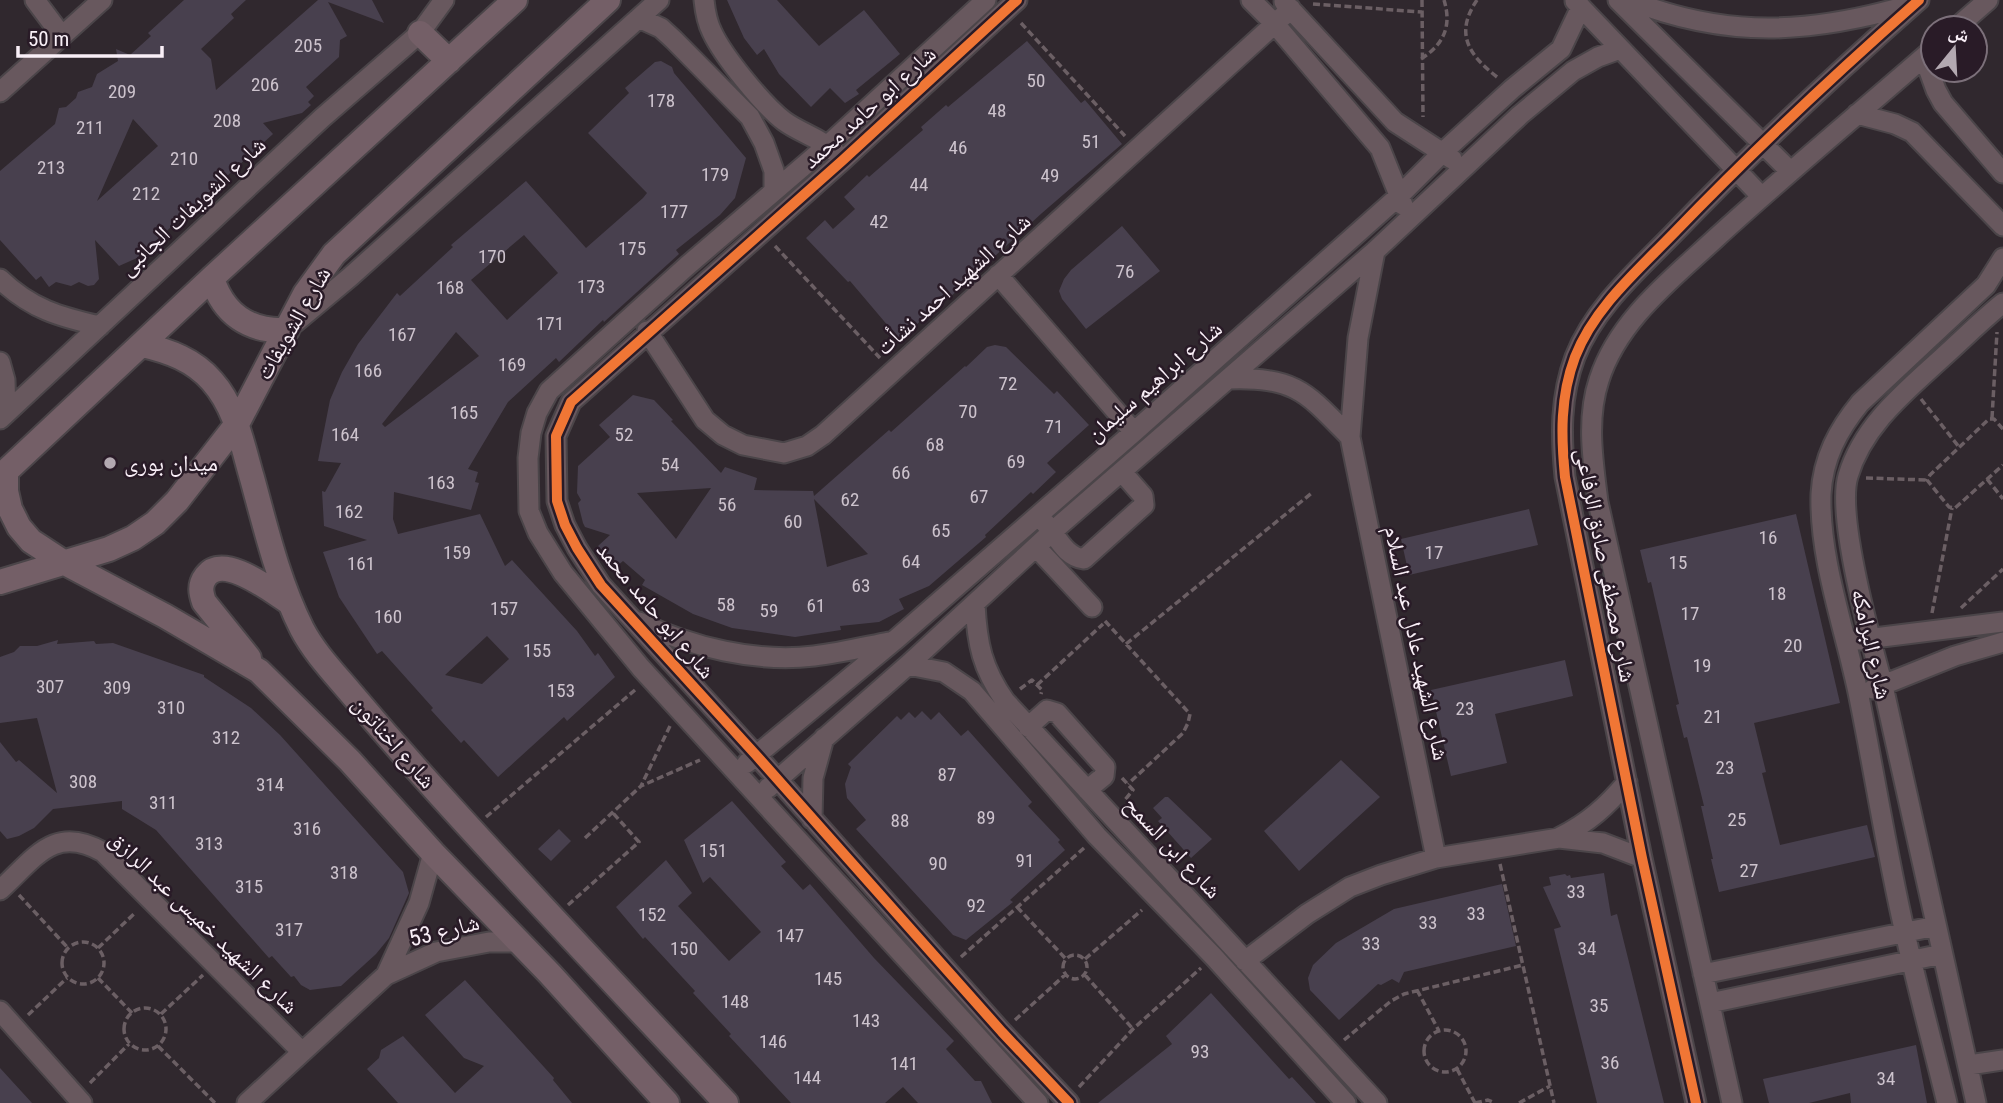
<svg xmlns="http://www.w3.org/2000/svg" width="2003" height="1103" viewBox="0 0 2003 1103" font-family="'Roboto Condensed','Noto Naskh Arabic',sans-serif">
<rect width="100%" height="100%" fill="#30282e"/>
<path fill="#48404e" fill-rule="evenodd" d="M184,0H246L231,14L234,18L201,49L211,59L216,90L318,0H372L384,23L328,2L347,36L340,40L339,57L306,87L314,96L308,102L311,105L302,113L263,123L273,134L137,258L119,266L95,240L99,279L94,285L88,286L79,282L71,286L56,282L49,287L41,276L36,280L0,240V171L55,124L59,108L66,107L76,98L78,92L92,87L97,74L118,61L116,49L130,55L151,36L148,33ZM133,119L158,146L97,201Z
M727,0H777L819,46L864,10L900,54L856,90L859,94L845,103L830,88L811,107L779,74L764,49L757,55L744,38Z
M1027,41L1081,103L1085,100L1122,144L1042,213L949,298L947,296L900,340L850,281L848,282L806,238L825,220L833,229L855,209L844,197L867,175L869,177L923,130L921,127L946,105L948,107Z
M661,61L672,67L674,73L746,158L735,198L720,215L676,250L679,254L604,322L603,320L559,362L556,358L508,402L468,469L478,472L475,482L479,483L471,510L394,492L393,519L398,534L480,514L505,566L512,560L577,631L595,656L598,653L615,677L567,721L564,717L498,777L464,740L461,743L431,710L433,708L382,651L377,654L339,597L323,552L367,540L324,526L322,491L325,492L341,463L318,461L330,400L342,372L358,344L397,293L400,296L453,247L451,245L526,181L586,248L643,198L647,193L588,133L629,93L625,88L655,62ZM524,235L558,273L507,320L471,280ZM456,332L479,356L385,427L382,424ZM487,636L509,659L482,684L445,675Z
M1122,226L1160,271L1086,329L1062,299L1059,291L1064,279L1071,270Z
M995,345L1006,347L1054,394L1057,391L1089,425L1047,463L1056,472L1033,494L1031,492L985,535L986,537L929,586L899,599L904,609L879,622L840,626L841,630L795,637L732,628L693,614L642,585L645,580L623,561L617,566L598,546L610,535L585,527L583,523L578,503L581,500L577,493L578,466L610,437L599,425L633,395L654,400L673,420L671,421L721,473L725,467L757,478L754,490L813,491L814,496L889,430L891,432L965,366L966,367L987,347ZM711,488L676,539L637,493ZM814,499L868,554L827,567Z
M1529,509L1538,545L1409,575L1401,539Z
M1796,514L1840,703L1754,723L1766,772L1762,773L1780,845L1867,825L1875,857L1719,892L1711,859H1713L1701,806H1704L1687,737L1684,738L1676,705L1679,704L1651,582L1648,583L1640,550Z
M58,640L57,644L94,641L96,644L113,643L204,675V677L251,708L280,735L403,872L409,893L389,938L376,954L341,986L310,990L301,985L294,976L291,977L272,956L269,958L156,830L122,809V801L53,809L34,828L19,836L7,839L0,831V742L16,762L19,760L57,793L37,718L0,723V657L14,652L20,646H37Z
M1565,660L1573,696L1495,714L1507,763L1451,776L1431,690Z
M922,711L931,720L939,712L961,736L968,730L1032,802L1028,806L1060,840L1058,842L1065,850L1010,900L1013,902L966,940L953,935L856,829L866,820L847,798L845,784L851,767L848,764L897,716L901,720L909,712L915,718Z
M1341,760L1380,797L1299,871L1264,831Z
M1165,797H1168L1212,839L1191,858L1158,821L1162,818L1153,808Z
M732,801L786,862L781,866L803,890L810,884L874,958L954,1041L946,1049L975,1081H981L992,1103H918L903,1087L885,1103H791L729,1036L731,1034L693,993L695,991L645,937L643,939L616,907L666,860L692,893L678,906L729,961L761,932L710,877L703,883L684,840Z
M559,829L571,841L551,861L538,849Z
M1604,873L1611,916L1617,914L1664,1103H1597L1554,929L1561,927L1543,887L1551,885L1549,877L1565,874L1567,876L1570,875L1571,878Z
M1502,884L1516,946L1404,972L1399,983L1392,979L1381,985L1378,984L1339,1020L1310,990L1308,978L1313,965L1336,943L1394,909Z
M465,980L554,1078L553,1080L572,1103H398L367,1069L379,1058L381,1050L403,1036L455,1093L484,1066L464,1058L425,1015Z
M1211,993L1289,1079L1292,1077L1316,1103H1098L1172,1044L1166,1036Z
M1916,1045L1927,1103H1851L1850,1093L1809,1103H1769L1763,1079Z
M0,1068L32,1103H0Z"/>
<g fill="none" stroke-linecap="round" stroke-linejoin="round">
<defs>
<path id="minor" d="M35,0L62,36
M704,0C705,10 707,22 712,32C723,56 763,105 784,121C800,133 821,138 835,152
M986,0L828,145L687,266L549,391L537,413L531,433L528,458L529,511L538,533L563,573L641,668L1038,1103
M1017,0L843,160L571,402L556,436L557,501L565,525L577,548L601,585L756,755L1002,1032L1069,1103
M1251,0L1274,23L1380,148L1403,205
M1618,0L1789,170
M1629,0C1727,39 1810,34 1910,5
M1575,1L1761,196
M1284,2L1395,122L1452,159
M639,18L661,28L674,40L750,117L764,143L774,171V191
M1956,28L1988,0
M1924,57L1936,90L1943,103L2003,173
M0,92L102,0
M1857,114L1895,124L1912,132L2003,226
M1375,251L1358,338L1350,437L1436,858
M998,275L1134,432
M0,279C31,309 60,317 100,326
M290,327L350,277L659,0
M647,331L705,420L723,435L743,445L784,453L807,446L823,435L1291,9
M0,362L5,380L6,413
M1229,379C1296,377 1306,392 1350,437
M0,419L322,118L420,33L444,0
M1045,523C1057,536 1065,557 1084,559L1144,505L1143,496L1122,472
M1036,547L1092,607
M975,604C977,644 982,668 1005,701L1377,1103
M639,622C691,647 756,663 814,656C839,653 864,647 889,642
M1858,640L2003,622
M908,665L944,672L972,691L1097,836L1214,957L1346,1103
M1873,689L1955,656L2003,642
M1028,727L1047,710L1057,713L1105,767L1104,776L1087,790
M747,763L894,641L1134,432L1399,196L1442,153L1512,89L1561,49L1581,7
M768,788L908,665L1053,531L1375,251L1520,115L1573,71L1598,57L1620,49
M812,819L813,778L824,738
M1560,837C1588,823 1607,806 1627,782
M0,890C35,858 54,824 103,852L302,1052
M1245,961L1307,914L1350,887L1381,875L1436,858L1559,838L1603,843L1642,858
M1703,974L1936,926
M386,975L419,903L433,853
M1710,1003L1942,954
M0,1011L82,1103
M1969,1065L2003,1060
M247,1103L386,975L436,952L489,942H516
M1696,1103L1642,858L1565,477C1561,436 1560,397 1575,357C1594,308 1637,271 1673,234C1751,153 1834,75 1919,0
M1732,1103L1598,502C1593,462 1586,419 1599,380C1618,320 1672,279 1716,238C1787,173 1861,112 1933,49
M1947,1103C1933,1046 1918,990 1905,933C1887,855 1875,776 1859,697C1846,632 1819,560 1821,494C1823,458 1838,430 1860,403L1986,285L2003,258
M1976,1103L1883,686C1871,642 1836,516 1848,476C1863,425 1906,391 1943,357C1963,339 1982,320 2003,303"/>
<path id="major" d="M420,33L449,61
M212,278C223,314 249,332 287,330
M143,345C169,351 194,360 212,381C236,408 242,444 252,478C266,529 278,581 302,629C314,652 333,672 350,692C376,723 403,754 430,784C527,892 627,997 726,1103
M6,472V491L10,509L19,527L31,541L63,562L165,616L259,671L350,761L433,853L550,974L667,1103
M0,477L212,278L515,0
M0,582L109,549L133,538L155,523L177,501L237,424L305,294L334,254L608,0
M249,658L204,602C201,593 199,585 206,576C224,553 270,590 289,602"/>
</defs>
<use href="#minor" stroke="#4b4549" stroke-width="23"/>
<use href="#major" stroke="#4b4549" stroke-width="28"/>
<path stroke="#6b5f64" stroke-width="3.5" stroke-dasharray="7 3.5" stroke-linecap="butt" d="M1422,0L1423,117
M1477,0C1454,34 1469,55 1497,77
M1313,4L1422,12
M1021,23L1125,136
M1421,59C1444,44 1452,26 1444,0
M775,246L880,358
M1921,399L1959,447
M1992,418L1997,332
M2003,429L1994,419H1989L1930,475L1927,480L1949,507L1955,508L2003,465
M1866,478L1927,480
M1987,479L2003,499
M1961,608L2003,569
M1932,613L1952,508
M1105,621L1190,714L1188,723L1183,733L1128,784
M1126,644L1313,492
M1037,685L1103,624
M1020,689L1032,680L1042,690L1041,694
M670,726L641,786L700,760
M1122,778L1133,790L1124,801
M486,817L635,690
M585,838L641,786
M1500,864L1554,1103
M19,895L68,948
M568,905L639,842L612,812
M1017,907L1066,959
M62 963a21 21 0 1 1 42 0a21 21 0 1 1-42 0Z
M98,948L136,912
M1063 967a12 12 0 1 1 24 0a12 12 0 1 1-24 0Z
M961,957L1084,848
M1085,959L1142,910
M1085,975L1133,1029
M98,978L132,1013
M1417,990L1439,1031
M124 1029a21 21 0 1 1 42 0a21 21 0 1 1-42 0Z
M161,1014L203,975
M28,1015L67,978
M1015,1020L1066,974
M1424 1051a21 21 0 1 1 42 0a21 21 0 1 1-42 0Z
M1344,1040L1391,1001L1404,994L1523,965
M158,1046L215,1103
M1457,1069L1475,1103
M90,1083L129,1044
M1079,1087L1133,1029L1201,968
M1475,1103L1488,1100L1495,1103
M1519,1103L1550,1086"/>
<use href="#minor" stroke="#68585e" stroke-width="19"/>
<use href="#major" stroke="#745f67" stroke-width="24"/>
<defs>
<path id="cycleway" d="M1017,0L843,160L571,402L556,436L557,501L565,525L577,548L601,585L756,755L1002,1032L1069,1103
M1696,1103L1642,858L1565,477C1561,436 1560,397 1575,357C1594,308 1637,271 1673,234C1751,153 1834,75 1919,0"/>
</defs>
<use href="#cycleway" stroke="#291b27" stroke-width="15"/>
<use href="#cycleway" stroke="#f07635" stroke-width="10"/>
</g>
<circle fill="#b3a9b1" stroke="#291b27" stroke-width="2.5" cx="110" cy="463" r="7"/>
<g text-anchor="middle" stroke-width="5" stroke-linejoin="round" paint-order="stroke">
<g font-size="19" fill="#cdc3cd">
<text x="308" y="52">205</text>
<text x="1036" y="87">50</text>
<text x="265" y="91">206</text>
<text x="122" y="98">209</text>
<text x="661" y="107">178</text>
<text x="997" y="117">48</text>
<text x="227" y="127">208</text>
<text x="90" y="134">211</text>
<text x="1091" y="148">51</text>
<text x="958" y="154">46</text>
<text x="184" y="165">210</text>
<text x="51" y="174">213</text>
<text x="715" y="181">179</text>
<text x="1050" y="182">49</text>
<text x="919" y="191">44</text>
<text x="146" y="200">212</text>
<text x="674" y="218">177</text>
<text x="879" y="228">42</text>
<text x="632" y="255">175</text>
<text x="492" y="263">170</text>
<text x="1125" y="278">76</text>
<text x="591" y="293">173</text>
<text x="450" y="294">168</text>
<text x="550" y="330">171</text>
<text x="402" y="341">167</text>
<text x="512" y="371">169</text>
<text x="368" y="377">166</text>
<text x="1008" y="390">72</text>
<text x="968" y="418">70</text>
<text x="464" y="419">165</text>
<text x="1054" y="433">71</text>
<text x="345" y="441">164</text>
<text x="624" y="441">52</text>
<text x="935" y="451">68</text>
<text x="1016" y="468">69</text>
<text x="670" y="471">54</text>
<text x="901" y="479">66</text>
<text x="441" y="489">163</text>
<text x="979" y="503">67</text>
<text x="850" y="506">62</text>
<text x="727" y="511">56</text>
<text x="349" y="518">162</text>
<text x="793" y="528">60</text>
<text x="941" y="537">65</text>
<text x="1768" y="544">16</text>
<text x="457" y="559">159</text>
<text x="1434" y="559">17</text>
<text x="911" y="568">64</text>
<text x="1678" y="569">15</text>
<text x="361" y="570">161</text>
<text x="861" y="592">63</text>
<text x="1777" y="600">18</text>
<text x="726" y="611">58</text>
<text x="816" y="612">61</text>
<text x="504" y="615">157</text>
<text x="769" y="617">59</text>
<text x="1690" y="620">17</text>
<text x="388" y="623">160</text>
<text x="1793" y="652">20</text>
<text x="537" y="657">155</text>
<text x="1702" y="672">19</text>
<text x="50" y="693">307</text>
<text x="117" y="694">309</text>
<text x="561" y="697">153</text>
<text x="171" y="714">310</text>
<text x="1465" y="715">23</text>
<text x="1713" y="723">21</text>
<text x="226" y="744">312</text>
<text x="1725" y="774">23</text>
<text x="947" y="781">87</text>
<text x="83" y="788">308</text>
<text x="270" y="791">314</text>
<text x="163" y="809">311</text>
<text x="986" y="824">89</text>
<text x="1737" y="826">25</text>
<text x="900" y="827">88</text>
<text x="307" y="835">316</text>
<text x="209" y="850">313</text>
<text x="713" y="857">151</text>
<text x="1025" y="867">91</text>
<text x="938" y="870">90</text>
<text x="1749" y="877">27</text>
<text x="344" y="879">318</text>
<text x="249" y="893">315</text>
<text x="1576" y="898">33</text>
<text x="976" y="912">92</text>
<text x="1476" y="920">33</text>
<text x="652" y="921">152</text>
<text x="1428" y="929">33</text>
<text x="289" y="936">317</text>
<text x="790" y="942">147</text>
<text x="1371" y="950">33</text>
<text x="684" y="955">150</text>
<text x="1587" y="955">34</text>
<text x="828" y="985">145</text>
<text x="735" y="1008">148</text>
<text x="1599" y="1012">35</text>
<text x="866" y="1027">143</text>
<text x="773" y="1048">146</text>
<text x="1200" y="1058">93</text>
<text x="1610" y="1069">36</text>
<text x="904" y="1070">141</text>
<text x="807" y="1084">144</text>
<text x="1886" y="1085">34</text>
</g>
<g font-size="23" fill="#f9eff7" stroke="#291b27">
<text transform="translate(869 107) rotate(-42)" y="8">شارع ابو حامد محمد</text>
<text transform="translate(192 206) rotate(-43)" y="8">شارع الشويفات الجانبى</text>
<text transform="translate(953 284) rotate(-42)" y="8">شارع الشهيد احمد نشأت</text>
<text transform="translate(293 323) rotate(-60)" y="8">شارع الشويفات</text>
<text transform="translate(1154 381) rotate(-41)" y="8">شارع ابراهيم سليمان</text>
<text transform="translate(1606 565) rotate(79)" y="8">شارع مصطفى صادق الرفاعى</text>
<text transform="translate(656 610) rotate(50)" y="8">شارع ابو حامد محمد</text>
<text transform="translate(1417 643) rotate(78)" y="8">شارع الشهيد عادل عبد السلام</text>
<text transform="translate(1872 644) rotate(77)" y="8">شارع البرامكه</text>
<text transform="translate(394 742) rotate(49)" y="8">شارع اخناتون</text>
<text transform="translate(1173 847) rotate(47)" y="8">شارع ابن السمح</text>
<text transform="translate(204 922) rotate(44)" y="8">شارع الشهيد خميس عبد الرازق</text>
<text transform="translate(444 930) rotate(-14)" y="8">شارع 53</text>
</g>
<g font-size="23" fill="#f9eff7" stroke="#291b27" text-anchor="start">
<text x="124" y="471">ميدان بورى</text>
</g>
</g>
<g transform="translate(1954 49) rotate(18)"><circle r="33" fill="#291b27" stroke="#7c707a" stroke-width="2"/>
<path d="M0-5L12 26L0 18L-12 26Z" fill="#b3a9b1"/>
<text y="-10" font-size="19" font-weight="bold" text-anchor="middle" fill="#f9eff7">ش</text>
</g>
<path d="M18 46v10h144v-10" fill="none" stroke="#f9eff7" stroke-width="3.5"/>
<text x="28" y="46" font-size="21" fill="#f9eff7" stroke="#291b27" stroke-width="5" paint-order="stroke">50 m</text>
</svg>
